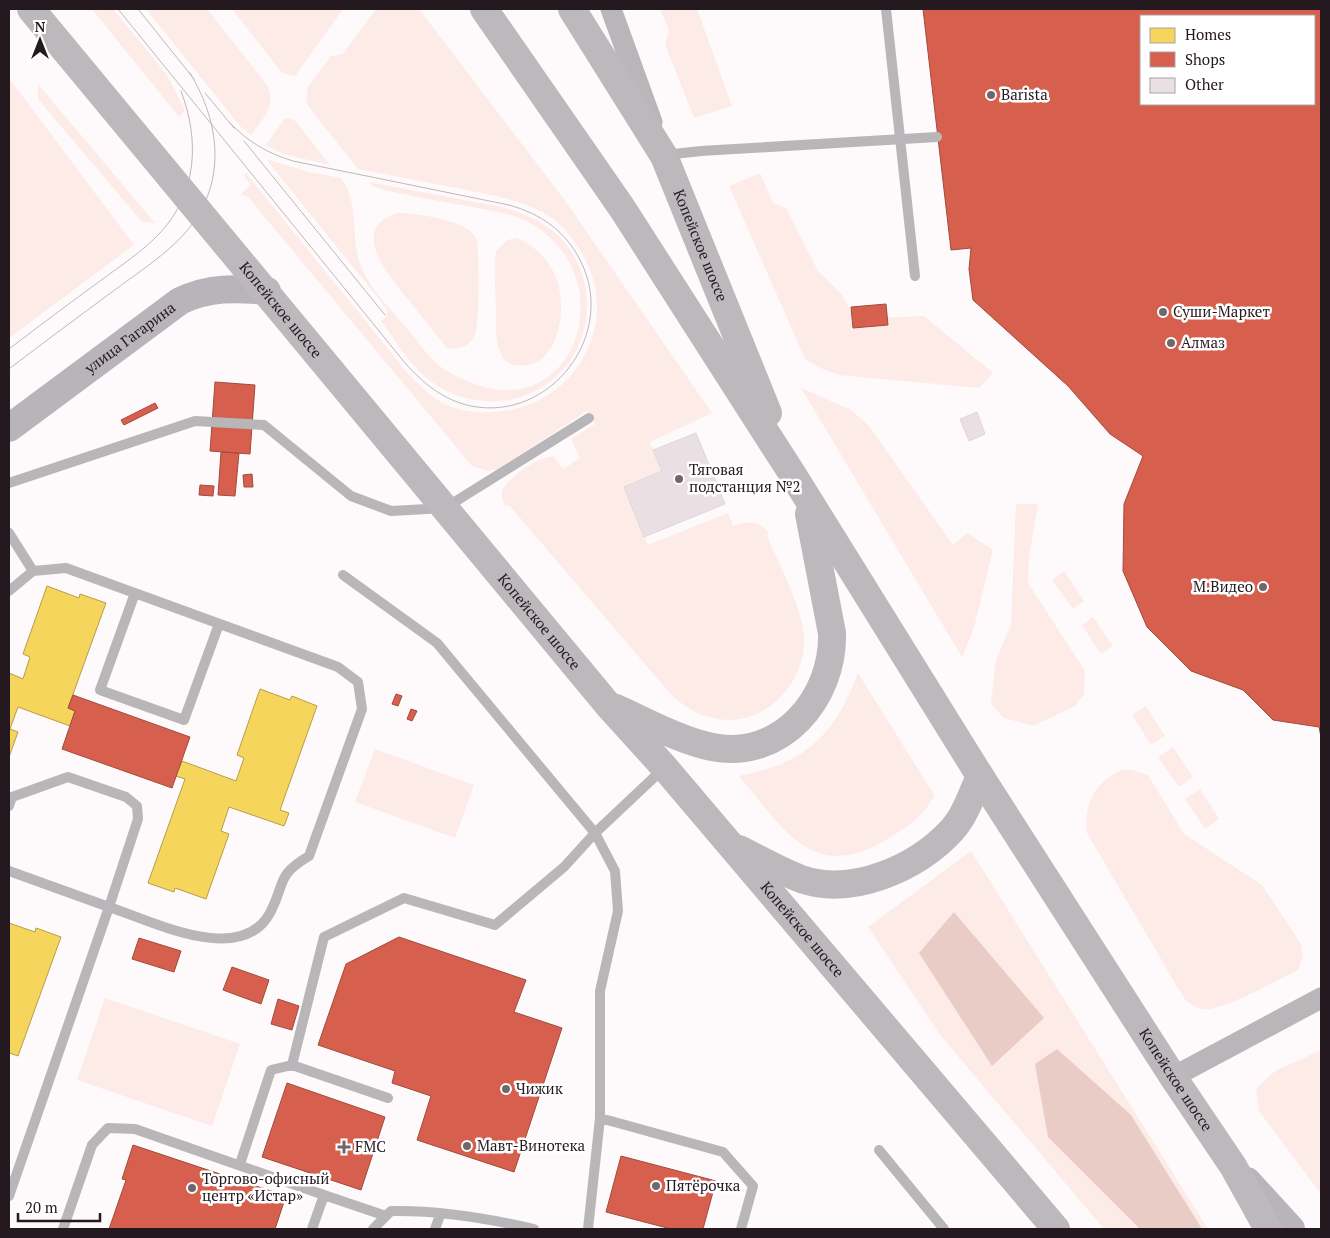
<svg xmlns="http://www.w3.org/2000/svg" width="1330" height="1238" viewBox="0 0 1330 1238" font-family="'PT Serif',serif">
<rect width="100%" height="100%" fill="#fef9fb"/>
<path fill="#fdebe8" d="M92,9H113L167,75L185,111L179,117Z
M146,9H207L267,85C277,107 263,118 251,135L241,127Z
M232,9H343L295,76L282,73Z
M376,9H419L566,202L712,413L650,442L662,471L624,487L648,545L728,513L733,526C748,521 760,520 769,534L767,536C779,564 802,607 804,636C807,684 762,730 713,718C697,715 685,706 673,697L509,505L505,506C503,501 501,496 502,491C506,478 542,454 554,457L563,469L580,458L571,439L595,424L587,411L497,469L488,471L472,466L248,197L241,194L251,185L244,176L246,173L409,375C421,386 432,399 447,405C461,411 477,413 492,412C573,410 625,323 581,252C573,239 565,227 552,218C522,198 485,194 451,187C420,181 389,175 358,169L308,106L306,99L308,87L331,56L343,54Z
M660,9H697L732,106L694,118L665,44L669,30Z
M9,78L134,245L9,338Z
M38,84L155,223L142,222L38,99Z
M285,118L293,119L297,123L330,165L283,154L266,145Z
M266,159L309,172L341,178C359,202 351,233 359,261C367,287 392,310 409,331C418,341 426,354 436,363C446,372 459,378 472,383C577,424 624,276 530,223C513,213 491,211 472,207C443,202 413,196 383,190L373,186L369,182L502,207C521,212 538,219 553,231C603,273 597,354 542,387C526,397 508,402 488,401C467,400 449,395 432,382C411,367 396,341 381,321L386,317L387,309Z
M760,173L773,203L786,208L818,271L842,295L855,319L924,316L993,373L979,388L839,375L818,367L805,359L729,186Z
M397,213C414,213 460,220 471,232C474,234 476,238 477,242C479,257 480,320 475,334C470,347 459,350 447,348C435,333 423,318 410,302C392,279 346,230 397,213Z
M516,238C532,244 545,256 553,271C570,302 561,372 515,365C509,364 503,360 501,354C495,341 496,326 496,312C496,293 493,271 496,251L508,240Z
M801,388L851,410L869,426L953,545L967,533L993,550L974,628L962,657Z
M1016,504H1038L1029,557L1028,583L1085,671L1084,694L1075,706L1033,726L1004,718L991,704L996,660L1011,625Z
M1064,571L1084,601L1073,609L1052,580Z
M1093,617L1113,646L1101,654L1082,625Z
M858,673L934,795C926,815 908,826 891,837C813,886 785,830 739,776C805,764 835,735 858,673Z
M1146,706L1165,736L1151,745L1132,715Z
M1173,747L1193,777L1179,787L1158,757Z
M375,749L474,785L455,838L355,802Z
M1121,770H1132L1148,775L1184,834L1262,885L1301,944L1303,956L1298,970C1279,979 1220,1013 1202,1009C1196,1008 1190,1003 1185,1000L1087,833C1084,803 1094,784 1121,770Z
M1200,789L1219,819L1205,829L1185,799Z
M971,851L1208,1229H1104L941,1036L868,927Z
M105,998L240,1044L212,1126L77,1080Z
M1321,1050V1194L1259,1111L1256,1089L1275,1071Z"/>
<path fill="#e9ccc6" d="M954,912L1044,1018L992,1066L919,953Z
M1057,1049L1131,1115L1202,1229H1140L1048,1137L1035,1064Z"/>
<path fill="#f6d55c" stroke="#b79d4a" d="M47,586L79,598L80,594L106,603L68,708L75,711L70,726L18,707L10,729L18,732L9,757V673L23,679L30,657L23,654Z
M260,689L290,700L292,696L317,706L280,810L289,813L284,826L229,807L221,831L229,834L206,899L175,888L174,892L148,883L185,779L176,776L182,761L236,781L244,758L237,755Z
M9,923L35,932L36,928L61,937L18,1056L9,1053Z"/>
<path fill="#d6604d" stroke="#a14b3f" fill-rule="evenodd" d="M923,9H1321V737L1319,727L1273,720L1243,690L1191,671L1147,627L1123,571L1124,504L1143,456L1110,434L1068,386L973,300L969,269L971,248L951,250ZM1141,16H1314V104H1141Z
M886,304L888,325L853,328L851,307Z
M215,382L255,385L250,454L210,451Z
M155,403L158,408L124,425L121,420Z
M221,452L239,453L235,496L218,495Z
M252,474L253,487H244L243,475Z
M200,485L214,486L213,496L199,495Z
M396,694L402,696L398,706L392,704Z
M73,695L190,737L172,788L62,749L75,711L68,708Z
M411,709L417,711L412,721L407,719Z
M399,937L526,980L514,1012L562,1028L514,1172L417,1140L431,1096L392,1083L395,1071L318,1045L346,964Z
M139,938L181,951L174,972L132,959Z
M232,967L269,980L261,1004L223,990Z
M278,999L299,1006L292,1030L271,1024Z
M287,1083L385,1117L361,1190L262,1157Z
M133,1145L286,1196L275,1229H109L126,1180L122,1179Z
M621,1156L716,1181L703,1229H671L606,1212Z"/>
<path fill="#eadfe2" stroke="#e0d7d8" d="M977,412L985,434L969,441L960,419Z
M696,433L725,504L644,537L624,487L662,471L653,450Z"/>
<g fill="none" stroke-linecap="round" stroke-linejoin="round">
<path stroke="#b9b6b9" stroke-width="10" d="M886,9L915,276
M665,155L701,151L937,137
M9,483L195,421L264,425L351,496L391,511L445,508L589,418
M9,533L33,571
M343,575L437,643L595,833L615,871L618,911L600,991V1118L588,1229
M9,591L33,571L66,568L338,667L358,682L362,709L309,856C276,876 286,881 271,911C243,968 152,921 109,907L9,1196
M135,593L100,690L184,720L219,624
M9,806L12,797L68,777L126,797L137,806L138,819L109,907L9,871
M292,1065L324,937L404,898L495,925L564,867L595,833L664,768
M600,1118L723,1152L753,1186L741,1229
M879,1150L944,1229
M240,1164L271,1070L292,1065L388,1098
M63,1229L92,1145L108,1128L135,1129L324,1195
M312,1229L324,1195L386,1216
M373,1229L391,1211C436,1210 491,1219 534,1229
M435,1229L440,1215"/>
<path stroke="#b9b6b9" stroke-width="21" d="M611,9L652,122
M1173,1077L1321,998"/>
<g stroke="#b8b4b9" stroke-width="28">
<path id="s1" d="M9,428L180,301C209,287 235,288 267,291"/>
<path d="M1247,1181L1291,1229"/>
</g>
<g stroke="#bdb8bb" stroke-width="28">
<path id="s2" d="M31,9L608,705L665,768L1056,1229"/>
<path id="s3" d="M484,9L622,208L793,475L980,776L1173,1077L1233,1166L1268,1229"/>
<path id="s4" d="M572,9L664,156L768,413"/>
<path d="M616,708C647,722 679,740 712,747C781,761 834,698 832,633L809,514"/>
<path d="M739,849C759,859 780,871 801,879C852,897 917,868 952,830C965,816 972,794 980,776"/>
</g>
<path stroke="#bdb9bb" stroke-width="1" d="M118,9L405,363C423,383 443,400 471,406C551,422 617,334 581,262C566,231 541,214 509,205L293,161C267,153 248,142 229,122
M138,9L194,79
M205,93L234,128
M244,141L385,315
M9,349C39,326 70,303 100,281C120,266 142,252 160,233C197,193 200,141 181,91
M9,369C43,343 78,317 112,292C137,273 166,255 186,232C227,184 221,124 190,73"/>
</g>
<g fill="#70676c" stroke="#fff" stroke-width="2">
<circle cx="991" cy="95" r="5"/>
<circle cx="1163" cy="312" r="5"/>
<circle cx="1171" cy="343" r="5"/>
<circle cx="679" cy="479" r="5"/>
<circle cx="1263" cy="587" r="5"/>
<circle cx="506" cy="1089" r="5"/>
<circle cx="467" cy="1146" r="5"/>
<path d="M341.5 1139.5h5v5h5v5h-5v5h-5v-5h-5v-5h5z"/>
<circle cx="656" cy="1186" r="5"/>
<circle cx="192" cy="1188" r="5"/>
</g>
<g text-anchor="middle" stroke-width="5" stroke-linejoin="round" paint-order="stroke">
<g font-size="15" fill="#24191f" stroke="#fff" text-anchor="start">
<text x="1001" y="100">Barista</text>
<text x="1173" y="317">Суши-Маркет</text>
<text x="1181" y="348">Алмаз</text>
<text x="689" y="475">Тяговая<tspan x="689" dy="17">подстанция №2</tspan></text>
<text x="1253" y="592" text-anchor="end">М.Видео</text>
<text x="516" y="1094">Чижик</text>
<text x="477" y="1151">Мавт-Винотека</text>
<text x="355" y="1152">FMC</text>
<text x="202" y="1184">Торгово-офисный<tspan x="202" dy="17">центр «Истар»</tspan></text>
<text x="666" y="1191">Пятёрочка</text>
</g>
<g font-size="15" fill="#24191f" stroke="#fff">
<text dy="5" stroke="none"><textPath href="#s4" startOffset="270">Копейское шоссе</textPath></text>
<text dy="5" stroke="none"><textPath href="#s2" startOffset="391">Копейское шоссе</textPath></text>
<text dy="5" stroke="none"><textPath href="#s1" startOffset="151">улица Гагарина</textPath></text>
<text dy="5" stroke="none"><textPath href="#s2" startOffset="796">Копейское шоссе</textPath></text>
<text dy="5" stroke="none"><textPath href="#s2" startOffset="1201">Копейское шоссе</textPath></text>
<text dy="5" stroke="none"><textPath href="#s3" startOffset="1275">Копейское шоссе</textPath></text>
</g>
</g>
<rect width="1330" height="1238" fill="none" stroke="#24191f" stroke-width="20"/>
<rect x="1140" y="15" width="175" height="90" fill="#ffffff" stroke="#a7a3a5"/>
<rect x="1150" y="28" width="25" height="15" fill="#f6d55c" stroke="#a7a3a5"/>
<text x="1185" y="40" font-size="15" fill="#24191f">Homes</text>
<rect x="1150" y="52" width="25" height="15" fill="#d6604d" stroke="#a7a3a5"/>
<text x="1185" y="65" font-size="15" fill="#24191f">Shops</text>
<rect x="1150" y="78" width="25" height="15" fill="#eadfe2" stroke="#a7a3a5"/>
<text x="1185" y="90" font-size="15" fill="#24191f">Other</text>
<g transform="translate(40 40)" stroke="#ffffff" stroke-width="4" paint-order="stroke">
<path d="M0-4L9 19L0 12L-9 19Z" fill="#24191f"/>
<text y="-8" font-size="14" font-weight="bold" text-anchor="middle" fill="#24191f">N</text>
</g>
<path d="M18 1213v8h82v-8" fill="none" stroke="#24191f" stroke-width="2.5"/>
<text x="25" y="1213" font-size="15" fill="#24191f" stroke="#ffffff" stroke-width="4" paint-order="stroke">20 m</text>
</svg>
